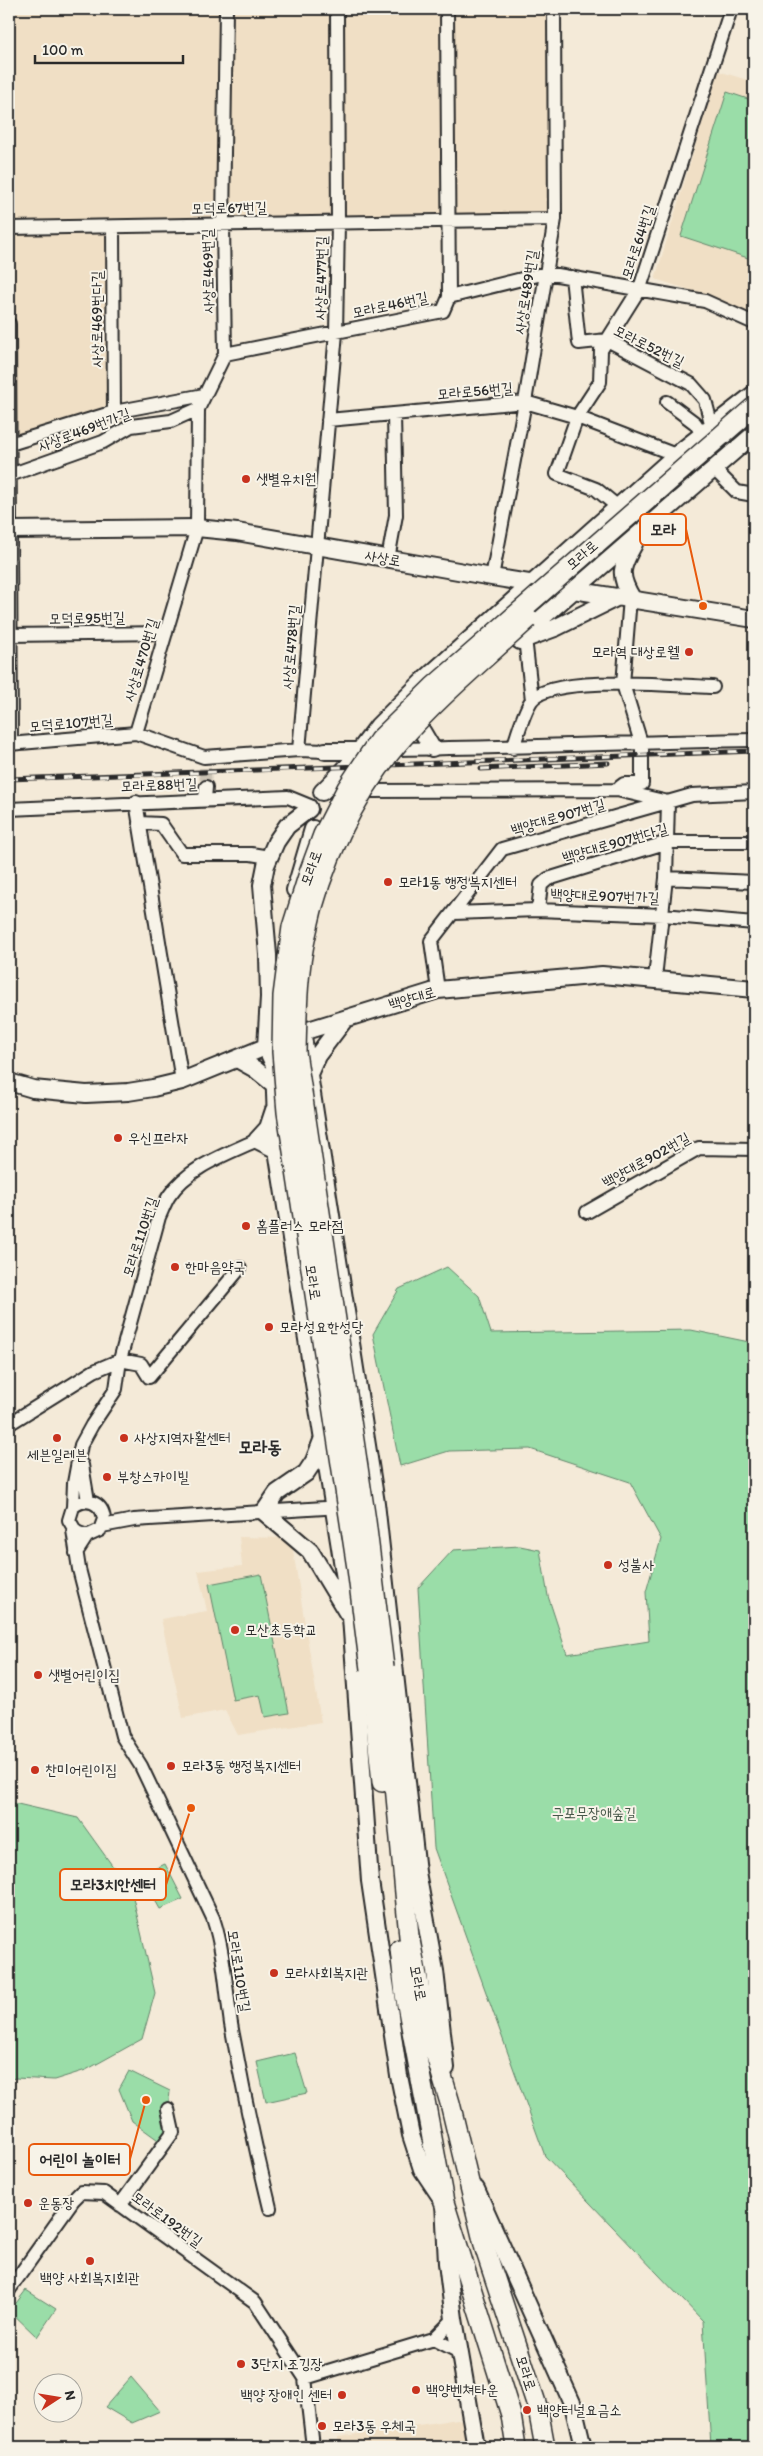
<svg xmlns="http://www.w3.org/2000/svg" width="763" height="2456" viewBox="0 0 763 2456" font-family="Itim,'Poor Story',sans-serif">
<rect width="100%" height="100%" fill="#f4ead8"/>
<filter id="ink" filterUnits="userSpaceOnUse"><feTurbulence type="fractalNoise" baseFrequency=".02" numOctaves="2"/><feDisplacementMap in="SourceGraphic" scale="10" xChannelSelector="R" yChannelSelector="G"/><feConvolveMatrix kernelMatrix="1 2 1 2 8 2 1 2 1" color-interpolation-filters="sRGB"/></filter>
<g filter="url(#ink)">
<path fill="#f0dfc5" d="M9,9H549L551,211L542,221L113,227L114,412L10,444L9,744Z
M718,71L754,82V317L715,298L655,279Z
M239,1537L291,1538L321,1722L238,1735L225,1710L183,1718L161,1619L207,1611L198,1571L242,1566Z
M458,2419L468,2422L471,2447H338V2437Z"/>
<path fill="#9adda8" stroke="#62846a" d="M727,92L754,101V260L681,236Z
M447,1267L479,1296L491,1333L691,1330L754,1343V2447H711L703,2321L545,2156L434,1848L418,1588L453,1550L520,1546L540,1550L548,1596L567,1654L649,1641L646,1592L661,1539L630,1482L530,1449L449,1451L400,1466L373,1334L399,1289Z
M261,1574L289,1713L265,1717L260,1695L233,1700L209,1584Z
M9,1802L78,1818L132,1893L155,1993L142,2039L86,2070L54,2080L15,2078L9,2080Z
M165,1864L183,1899L160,1909L141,1875Z
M295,2053L307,2093L266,2102L257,2062Z
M129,2071L170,2091L165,2145L132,2121L119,2089Z
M26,2290L56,2309L37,2337L10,2311Z
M131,2377L160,2411L132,2423L105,2407Z"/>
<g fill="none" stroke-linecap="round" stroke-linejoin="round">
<path stroke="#ccc4b5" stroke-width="12" stroke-dasharray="12 6" stroke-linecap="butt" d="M205,768L206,787"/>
<defs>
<path id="minor" d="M226,9L223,225L225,354L198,409L197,528L136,733L204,757L299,750L325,751
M447,9L449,297
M113,227L114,412
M9,228L555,219
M572,277L579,343L607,340L691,384L705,400L712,427
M9,324L11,744
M225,354L443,311L449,297L546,273L705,301L754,323
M667,402L695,423L703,435
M328,420L525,402L577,417L676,455
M10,444L114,412L204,395
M713,468L737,492L754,495
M10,475L103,442L131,426L171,421L198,409
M618,507L596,489L557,474L577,417L600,382L601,350L640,288L731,9
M388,559L396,515L394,414
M492,577L525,402L555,219L554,9
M9,635L166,633
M525,638L532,700
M9,744L136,733
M513,748C518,733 523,714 531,701C550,674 680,686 713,687
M397,749C516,748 635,742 754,740
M299,750L336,333L338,223L337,9
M620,787L624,784H642V746L623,684L630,598
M367,791L617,790L668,802L666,878L655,978
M205,799L206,787
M136,802L182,1081
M9,809L288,797L310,806
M139,823L161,824L182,854H251L269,857
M666,878L754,882
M538,910L541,885L548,879L668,842H754
M454,913L538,910L663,915L754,923
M438,990L431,941L502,849L692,795L754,792
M587,1212L699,1148L754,1149
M9,1424L94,1371L120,1360L141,1364L149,1377L240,1268
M82,1465L88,1501
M73,1507L74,1483L81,1445L92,1425L116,1389L120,1360L159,1217C162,1211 165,1202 169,1196C188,1167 227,1154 257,1140
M102,1526L134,1520L341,1507
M73,1530L79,1569L122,1736L141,1766L213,1918C224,1951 226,1989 231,2024C242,2086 255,2147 270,2208
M76,1553L87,1536L100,1530L104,1519C102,1502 86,1496 73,1507L69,1520L76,1532L87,1536
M120,2205L173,2132L168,2109
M9,2290L73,2200L81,2192L104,2193L255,2302L305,2378L313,2447
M434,2339L461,2353
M305,2378L434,2339L454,2319"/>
<path id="major" d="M9,530L197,528L237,532L492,577L754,619
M632,598C618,575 621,567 634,544
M521,636L754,434
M520,641L555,628L620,596
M419,726L432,748
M325,751H358
M322,792L348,766L378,726L422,682L676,455L754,394
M309,809L287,826L276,842L266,865L262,885L268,955L269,997L266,1047L274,1065L277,1150L351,1617L370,1881L399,2076L411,2135L422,2169L444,2202L447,2263L454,2319L476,2447
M295,890L313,829
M302,1030L376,1503L417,1872L435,1971L446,2068
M237,1059L255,1069L276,1086
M309,1074L317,1056L345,1019
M9,1082L33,1089L86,1094L128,1092L153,1088L182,1081L302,1032L438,990L602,975L754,989
M274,1110L268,1128L257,1140L277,1150
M323,1438L314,1461L306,1473L277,1493L264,1512L310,1551L348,1614
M476,2189L573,2405L583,2447"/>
<path id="highway" d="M384,1667L409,1936L427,2025L450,2103L485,2249L538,2409L545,2447
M370,1669L382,1782
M400,1949L405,1994L444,2202L511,2415L516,2447"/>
</defs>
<use href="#minor" stroke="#2b2b2b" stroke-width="16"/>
<use href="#major" stroke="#2b2b2b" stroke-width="20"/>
<use href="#highway" stroke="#2b2b2b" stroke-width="22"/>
<use href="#minor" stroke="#f7f3e8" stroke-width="12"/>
<use href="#major" stroke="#f7f3e8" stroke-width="16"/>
<use href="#highway" stroke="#f7f3e8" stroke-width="19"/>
<defs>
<path id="rail" d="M481,769L608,763
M9,779C257,772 506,759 754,751"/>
</defs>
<use href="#rail" stroke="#2b2b2b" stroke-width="5"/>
<use href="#rail" stroke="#f7f3e8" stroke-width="3" stroke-dasharray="9" stroke-linecap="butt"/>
<defs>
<path id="highway-bridge" d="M384,1667L366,1521L296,1052C297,1013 297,973 306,935C320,867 354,794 399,742C438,697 485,659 528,619
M370,1669L357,1568L287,1112L282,1052L283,996L292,927L309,873L323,835L347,788L379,740L433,687L754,407"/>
</defs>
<use href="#highway-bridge" stroke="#2b2b2b" stroke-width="22" stroke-linecap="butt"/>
<use href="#highway-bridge" stroke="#f7f3e8" stroke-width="19"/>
</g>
</g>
<g fill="#c8321e" stroke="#f7f3e8" stroke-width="2">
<circle cx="246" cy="479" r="5"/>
<circle cx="689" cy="652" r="5"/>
<circle cx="388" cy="882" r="5"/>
<circle cx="118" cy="1138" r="5"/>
<circle cx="246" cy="1226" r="5"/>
<circle cx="175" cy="1267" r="5"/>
<circle cx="269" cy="1327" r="5"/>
<circle cx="57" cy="1438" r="5"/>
<circle cx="124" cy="1438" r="5"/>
<circle cx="107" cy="1477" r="5"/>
<circle cx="608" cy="1565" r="5"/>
<circle cx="235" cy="1630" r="5"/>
<circle cx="38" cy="1675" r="5"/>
<circle cx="171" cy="1766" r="5"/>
<circle cx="35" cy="1770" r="5"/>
<circle cx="274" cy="1973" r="5"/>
<circle cx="28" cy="2203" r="5"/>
<circle cx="90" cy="2261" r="5"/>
<circle cx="241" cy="2364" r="5"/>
<circle cx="416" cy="2390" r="5"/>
<circle cx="342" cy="2395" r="5"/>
<circle cx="527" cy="2410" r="5"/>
<circle cx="322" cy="2426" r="5"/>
</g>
<g text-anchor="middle" stroke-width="4" stroke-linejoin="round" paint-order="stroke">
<g font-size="15" fill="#2b2b2b" stroke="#f7f3e8">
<text transform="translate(229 208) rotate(-1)" y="5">모덕로67번길</text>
<text transform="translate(638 242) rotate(-72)" y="5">모라로64번길</text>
<text transform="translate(208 271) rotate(-91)" y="5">사상로469번길</text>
<text transform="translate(321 278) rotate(-89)" y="5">사상로477번길</text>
<text transform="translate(526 292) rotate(-81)" y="5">사상로489번길</text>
<text transform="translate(390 305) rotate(-12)" y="5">모라로46번길</text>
<text transform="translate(97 319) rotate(-90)" y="5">사상로469번다길</text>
<text transform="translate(649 346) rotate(26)" y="5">모라로52번길</text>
<text transform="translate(475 391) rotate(-5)" y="5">모라로56번길</text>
<text transform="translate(84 430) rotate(-21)" y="5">사상로469번가길</text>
<text transform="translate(582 555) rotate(-41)" y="5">모라로</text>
<text transform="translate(383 558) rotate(10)" y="5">사상로</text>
<text transform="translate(87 618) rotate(-1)" y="5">모덕로95번길</text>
<text transform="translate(291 647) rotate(-85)" y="5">사상로478번길</text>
<text transform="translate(141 660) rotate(-73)" y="5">사상로470번길</text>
<text transform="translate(71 723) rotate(-5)" y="5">모덕로107번길</text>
<text transform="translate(159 785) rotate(-2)" y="5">모라로88번길</text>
<text transform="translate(558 817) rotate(-16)" y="5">백양대로907번길</text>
<text transform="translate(615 843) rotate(-16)" y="5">백양대로907번다길</text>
<text transform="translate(311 868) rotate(-70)" y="5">모라로</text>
<text transform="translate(605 896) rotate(2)" y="5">백양대로907번가길</text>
<text transform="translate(412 998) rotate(-16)" y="5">백양대로</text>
<text transform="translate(646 1160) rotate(-29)" y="5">백양대로902번길</text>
<text transform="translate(140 1237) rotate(-72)" y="5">모라로110번길</text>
<text transform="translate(313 1282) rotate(81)" y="5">모라로</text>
<text transform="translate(239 1971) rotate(81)" y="5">모라로110번길</text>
<text transform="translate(418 1983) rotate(79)" y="5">모라로</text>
<text transform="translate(167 2219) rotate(36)" y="5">모라로192번길</text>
<text transform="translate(526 2373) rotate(72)" y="5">모라로</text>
</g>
<g font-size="15" fill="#2b2b2b" stroke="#f7f3e8" text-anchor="start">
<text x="256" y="484">샛별유치원</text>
<text x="679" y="657" text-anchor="end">모라역 대상로웰</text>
<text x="398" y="887">모라1동 행정복지센터</text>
<text x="128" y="1143">우신프라자</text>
<text x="256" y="1231">홈플러스 모라점</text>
<text x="185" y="1272">한마음약국</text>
<text x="279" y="1332">모라성요한성당</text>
<text x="134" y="1443">사상지역자활센터</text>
<text x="57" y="1460" text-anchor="middle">세븐일레븐</text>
<text x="117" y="1482">부창스카이빌</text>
<text x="618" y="1570">성불사</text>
<text x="245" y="1635">모산초등학교</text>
<text x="48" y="1680">샛별어린이집</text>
<text x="181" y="1771">모라3동 행정복지센터</text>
<text x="45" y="1775">찬미어린이집</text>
<text x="284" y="1978">모라사회복지관</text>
<text x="38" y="2208">운동장</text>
<text x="90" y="2283" text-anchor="middle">백양 사회복지회관</text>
<text x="251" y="2369">3단지 조깅장</text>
<text x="426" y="2395">백양벤쳐타운</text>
<text x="332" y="2400" text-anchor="end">백양 장애인 센터</text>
<text x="537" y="2415">백양터널요금소</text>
<text x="332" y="2431">모라3동 우체국</text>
</g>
<g font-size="15" fill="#47584a" stroke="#f7f3e8">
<text x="594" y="1818">구포무장애숲길</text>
</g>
<g font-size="18" font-weight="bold" fill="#2b2b2b" stroke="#f7f3e8">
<text x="260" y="1453">모라동</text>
</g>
</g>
<path fill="none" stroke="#e8590c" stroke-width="2" d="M703 606L686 529M191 1808L166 1885M146 2100L130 2159"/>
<g fill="#e8590c" stroke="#f7f3e8" stroke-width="2">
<circle cx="703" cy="606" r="5"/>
<circle cx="191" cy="1808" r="5"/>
<circle cx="146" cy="2100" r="5"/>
</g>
<g fill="#f7f3e8" stroke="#e8590c" stroke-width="2">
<rect x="640" y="514" width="46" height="31" rx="5"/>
<rect x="60" y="1869" width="106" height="31" rx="5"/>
<rect x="29" y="2144" width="101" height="31" rx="5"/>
</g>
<g font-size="16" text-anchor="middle" font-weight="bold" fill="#2b2b2b">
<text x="663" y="535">모라</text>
<text x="113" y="1890">모라3치안센터</text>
<text x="80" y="2165">어린이 놀이터</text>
</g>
<rect width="763" height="2456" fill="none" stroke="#f7f3e8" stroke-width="30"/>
<rect x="15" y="15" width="733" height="2426" fill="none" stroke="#2b2b2b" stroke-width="2" filter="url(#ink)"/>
<g transform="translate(58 2398) rotate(78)"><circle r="24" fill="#f7f3e8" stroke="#a5a39c"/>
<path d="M0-4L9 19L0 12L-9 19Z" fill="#c8321e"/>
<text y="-8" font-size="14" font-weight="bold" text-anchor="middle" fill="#2b2b2b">N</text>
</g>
<path d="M35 55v8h148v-8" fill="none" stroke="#2b2b2b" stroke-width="2.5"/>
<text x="42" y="55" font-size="15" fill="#2b2b2b" stroke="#f7f3e8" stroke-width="4" paint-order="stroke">100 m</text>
</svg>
